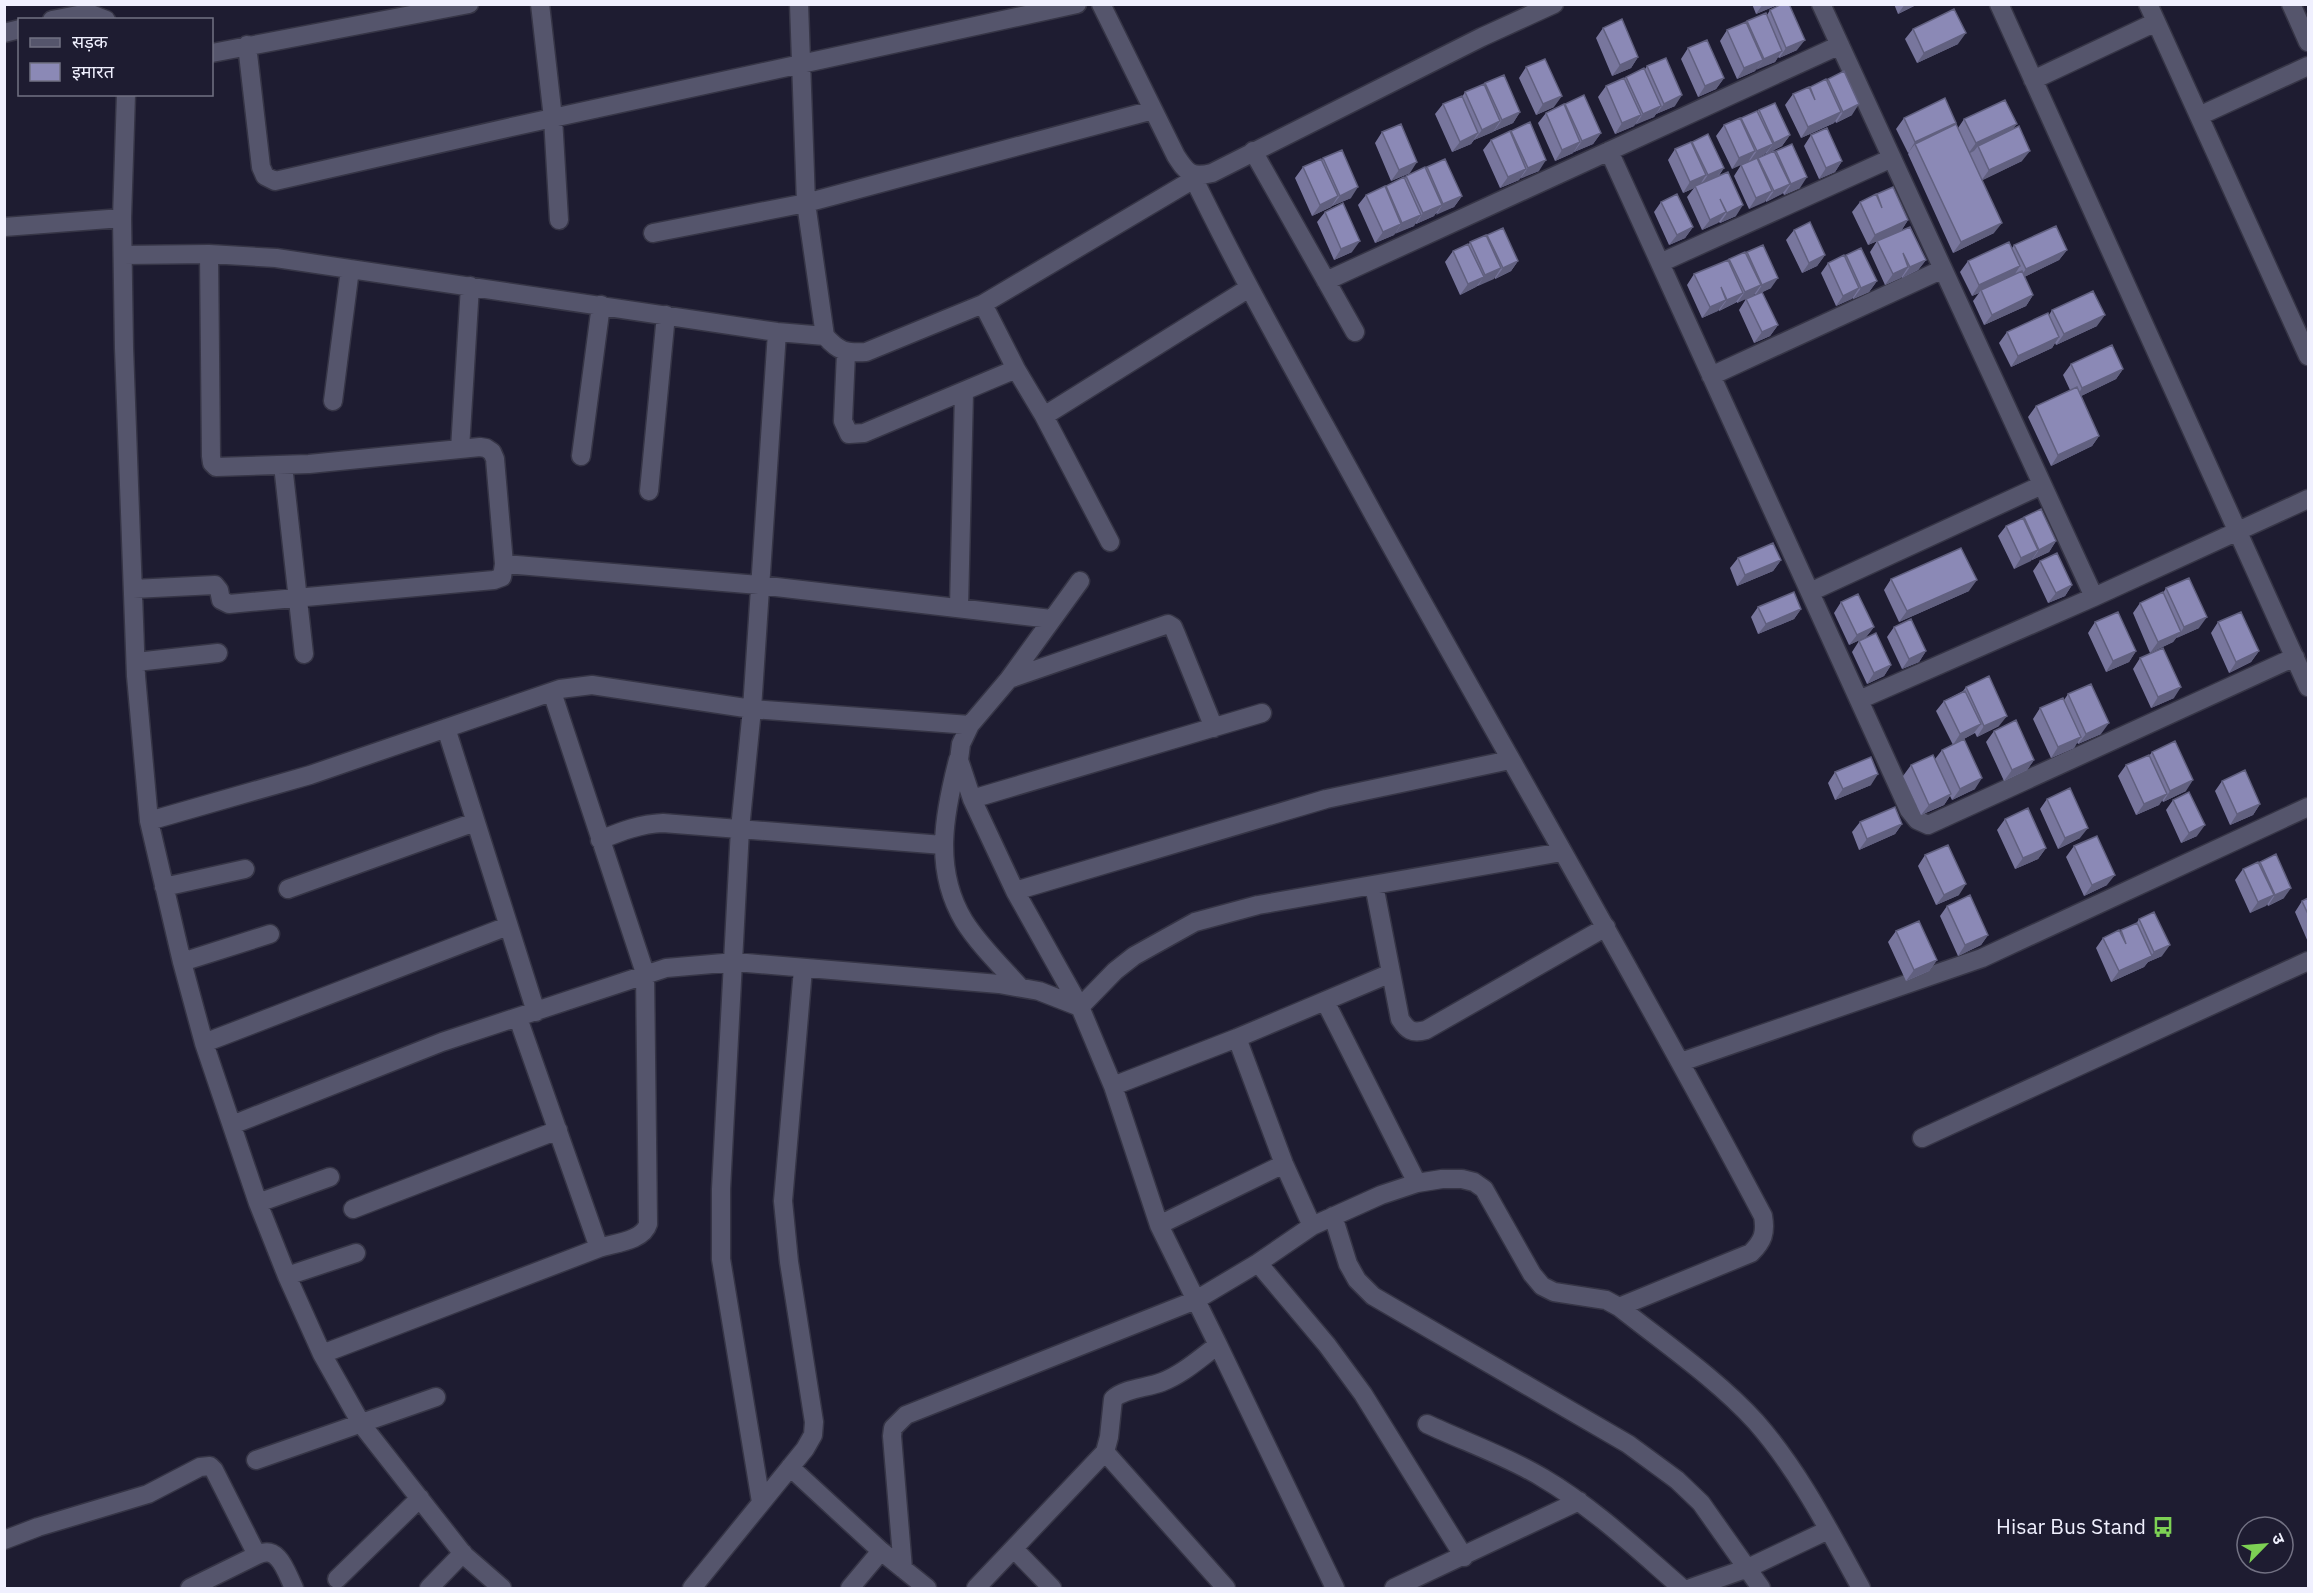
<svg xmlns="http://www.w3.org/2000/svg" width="2313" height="1593" viewBox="0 0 2313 1593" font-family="'IBM Plex Sans','Noto Sans Devanagari',sans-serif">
<rect width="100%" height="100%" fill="#1e1c31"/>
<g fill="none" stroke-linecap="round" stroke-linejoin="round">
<defs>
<path id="minor" d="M540,4L553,118L559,220
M799,4L806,203L825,336C839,352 846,353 866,352L983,304L1194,179
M1101,4L1176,156C1187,173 1191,178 1212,173L1482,37L1554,4
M1821,4L2094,597
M1999,4L2308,687
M2148,4L2308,356
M2291,4L2308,42
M52,20L88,13L106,20
M4,33L20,29
M247,45L261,167L265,176L275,181L516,126L1077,4
M212,53L469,4
M2033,80L2156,22
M126,94L122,218L124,348L136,676L149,821L182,962L204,1043L258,1203L287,1276L322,1354L362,1425L464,1555L502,1588
M2199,116L2308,66
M1253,151L1355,332
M1609,151L1909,810L1917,820L1928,825L1939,820L2295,657
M1192,175C1248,291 1313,403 1375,517C1504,750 1638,980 1763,1216C1766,1233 1763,1241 1751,1253L1619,1307
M4,227L122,218
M653,233L806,203L1153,110
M209,254L211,456L212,463L216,467L309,464L480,447L486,448L492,452L495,459L504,564L759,585L1051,619
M123,255L209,254L276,258L777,332L825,336
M1660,263L1892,158
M1326,281L1840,45
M983,304L1016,369L1044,416L1110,542
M846,353L843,421L849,434L864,433L1016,369
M1711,376L1943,269
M333,401L350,269
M1044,416L1249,288
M460,449L470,286
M581,456L601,305
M283,465L304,654
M649,491L666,315
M1080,581L1009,679L970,725L961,744L959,760L972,799L1015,891L1080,1007L1115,971L1134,956L1195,922L1258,905L1562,852
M133,589L215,585L219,590L221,600L229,604L494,580L502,577L504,564
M1810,592L2042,485
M959,607L964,392
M136,662L218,653
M1009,679L1168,624L1173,627L1176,634L1214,728
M1859,700L2094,597L2308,499
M446,728L536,1012
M958,760C944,814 933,870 964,921C979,945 1001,966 1020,987
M972,799L1262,713
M149,821L310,775L560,689L592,685L752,709L970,725
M600,840C622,831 640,824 663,823L943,845
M1374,885L1400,1019C1407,1030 1412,1034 1426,1030L1606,927
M164,887L245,869
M288,889L475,822
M1015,891L1326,799L1510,760
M182,962L270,934
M1325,1001L1417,1183
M518,1018L599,1248
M1237,1038L1284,1164L1312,1226
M204,1043L508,926
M1681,1062L1982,958L2308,807
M1113,1086L1237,1038L1391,973
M232,1125L442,1042L666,968L735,962L999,984L1039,991L1080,1007L1113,1086L1159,1225L1218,1345C1200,1358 1183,1374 1162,1382C1147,1388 1125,1388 1113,1399L1109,1437L1105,1452L976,1588
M1922,1138L2308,961
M258,1203L330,1177
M353,1209L558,1130
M1333,1216L1348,1264L1357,1280L1373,1296L1628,1444L1677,1480L1701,1503L1761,1588
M1159,1225L1284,1164
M1258,1263L1327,1345L1363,1394L1464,1557
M287,1276L356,1253
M1218,1345L1335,1588
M322,1354L599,1248C614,1243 643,1241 648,1224L645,973L552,692
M1427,1424C1463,1441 1509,1457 1543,1478C1594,1508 1638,1550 1682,1588
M1105,1452L1226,1588
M256,1460L436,1397
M790,1467L881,1551L927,1588
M761,1502L721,1259V1189L740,829L752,709L777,332
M4,1540L38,1527L148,1494L200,1467L210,1466L214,1470L257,1555C279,1544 286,1572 294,1588
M1014,1549L1052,1588
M903,1569L892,1436L893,1428L906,1415L1196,1300L1258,1263L1312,1226L1381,1195L1417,1183L1442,1179H1462L1474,1182L1484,1189L1532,1274L1542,1286L1554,1292L1606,1300L1619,1307C1663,1342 1718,1380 1756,1422C1799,1471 1830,1532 1861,1588
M337,1579L420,1498
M190,1588L257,1555
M429,1588L463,1553
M692,1588L805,1449L813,1435L814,1422L789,1262L783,1201L803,969
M850,1588L881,1551
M1394,1588L1579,1501
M1691,1588L1748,1568L1828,1530"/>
</defs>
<use href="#minor" stroke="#363546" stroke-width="21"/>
<use href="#minor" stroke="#55556c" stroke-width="18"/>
</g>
<path fill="#78769d" d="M1752,4H1776L1775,6L1756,14Z
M1894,4H1918L1898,14Z
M1770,10L1797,50L1779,58L1778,57L1775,62L1756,69L1755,71L1737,79L1720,41L1727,30L1746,23L1747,21L1767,15Z
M1603,28L1638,57L1631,68L1612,76L1596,38Z
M1913,29L1958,44L1917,63L1905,39Z
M1688,48L1724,78L1716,89L1698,97L1681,59Z
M1647,66L1675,106L1656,114L1654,117L1635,124L1634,126L1615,134L1598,97L1606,86L1645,69Z
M1526,67L1554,107L1536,115L1519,78Z
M1828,79L1852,115L1836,123L1835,121L1834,123L1801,138L1785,105L1793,94L1827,81Z
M1485,83L1520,112L1513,123L1474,140L1471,144L1452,152L1435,114L1443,104L1462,97L1465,92L1484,84Z
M1565,104L1601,133L1593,144L1574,152V151L1573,153L1555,161L1538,123L1546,113L1564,105Z
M1759,110L1790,135L1782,146L1766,154V153L1765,154L1757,158L1758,159V158L1775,152L1776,151L1800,188L1784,195L1783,193L1766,202V200L1749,209L1734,176L1741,165L1749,162L1748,160L1732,169L1716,136L1724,125L1740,119L1741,118L1757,111Z
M1904,118L1955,125L1958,128L1964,119L2013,129L2022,161L1982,180L1994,233L1953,253L1908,154L1909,152L1908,153L1896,129Z
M1511,131L1539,171L1520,178L1519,180L1500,188L1483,150L1491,140L1510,132Z
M1382,132L1410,173L1391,181L1375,143Z
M1811,135L1842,161L1835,172L1819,179L1804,146Z
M1692,142L1724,168L1718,177L1736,216L1720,223L1719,222L1702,230L1687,197L1694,188L1683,193L1668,160L1675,149L1692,143Z
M1323,158L1351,198L1332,206L1331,207L1312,216L1295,178L1303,167L1322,160Z
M1427,167L1462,196L1454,207L1435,214L1434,216L1416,224L1415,223L1414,226L1395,233L1394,235L1375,243L1358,205L1366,195L1405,178L1406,176L1426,168Z
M1877,194L1908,220L1901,231L1868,245L1852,212L1860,202L1876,196Z
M1661,202L1693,227L1685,238L1669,245L1654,212Z
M1325,212L1352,252L1334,260L1317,222Z
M1794,230L1825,255L1817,266L1802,273L1786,240Z
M1487,235L1518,261L1511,271L1495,279V277L1460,295L1445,262L1453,251L1469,244L1470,242L1486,236Z
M1877,241L1926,260L1918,270L1902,278V277L1885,285L1870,252Z
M2014,245L2067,250L2059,260L2024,277L2033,295L2026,306L1984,325L1973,301L1979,293L1972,296L1960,272L1968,261L2012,248Z
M1747,252L1771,288L1762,292L1778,325L1770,336L1754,343L1739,310L1746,299L1755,295L1754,294L1737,303V302L1719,311V310L1702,318L1687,285L1694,274L1728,261L1729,259L1746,253Z
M1846,255L1877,281L1869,292L1853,299V298L1836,306L1821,273L1828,263L1845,257Z
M2052,310L2097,326L2056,345L2055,343L2052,348L2011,367L1999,343L2007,332L2049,315Z
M2071,364L2123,369L2116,379L2081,396L2099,436L2092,446L2051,466L2028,417L2036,406L2070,390L2063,375Z
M2024,517L2056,541L2049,552L2032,560L2031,559L2014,569L1998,536L2006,526L2023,519Z
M1738,558L1781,560L1773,571L1737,586L1730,568Z
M2040,561L2072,585L2065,596L2048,603L2033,571Z
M1891,579L1969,591L1899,622L1884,590Z
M2166,588L2199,628L2176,638L2173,642L2150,653L2133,613L2140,603L2163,593Z
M1841,602L1874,627L1866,637L1849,645L1834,613Z
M1758,607L1801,609L1794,619L1758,634L1751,617Z
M2095,622L2136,651L2129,662L2106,672L2088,633Z
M2218,622L2259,651L2251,662L2229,673L2211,633Z
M1894,627L1926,651L1919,662L1902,669L1887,637Z
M1859,641L1891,665L1884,676L1867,684L1852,652Z
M2140,658L2174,698L2151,708L2133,669Z
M1966,687L1999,726L1977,737L1975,733L1973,734L1956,743L1975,789L1952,800L1950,796L1944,805L1921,815L1903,776L1911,765L1935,759L1942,750L1953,745L1936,711L1944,701L1963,691Z
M2068,694L2101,734L2078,744L2077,742L2074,748L2051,758L2033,719L2040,708L2064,700Z
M1994,731L2034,760L2027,770L2004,781L1986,742Z
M2152,752L2186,791L2163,802L2162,800L2159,805L2136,815L2118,776L2126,765L2149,756Z
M1835,772L1871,785L1835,800L1828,783Z
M2222,781L2260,804L2253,815L2230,825L2215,791Z
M2047,799L2080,838L2058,849L2040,809Z
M2173,800L2197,836L2181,843L2166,810Z
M2005,819L2046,848L2038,859L2015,869L1997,830Z
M1860,822L1902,824L1895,834L1859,850L1852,832Z
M2074,846L2107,885L2084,896L2066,857Z
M1925,855L1959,895L1936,905L1918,866Z
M2260,862L2284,898L2268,906L2267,904L2250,913L2235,880L2243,869L2259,863Z
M2308,898V942L2295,912L2302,901Z
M1947,906L1988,935L1981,945L1958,956L1940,916Z
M2139,919L2162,956L2148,962L2144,967L2111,982L2096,948L2103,938L2120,932L2136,924Z
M1896,931L1937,960L1929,971L1906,981L1888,942Z"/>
<path fill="#61607f" d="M1763,4H1776L1775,6L1756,14Z
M1905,4H1918L1898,14Z
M1966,33L1958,44L1917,63L1924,53Z
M1805,40L1797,50L1779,58L1786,48Z
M1782,51L1775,62L1756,70L1764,59Z
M1638,57L1631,68L1612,76L1620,65Z
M1763,60L1755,71L1737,79L1744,68Z
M1724,78L1716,89L1698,97L1705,86Z
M1682,95L1675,106L1656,114L1664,104Z
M1562,96L1554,107L1536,115L1543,104Z
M1859,104L1852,115L1836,123L1843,112Z
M1661,106L1654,117L1635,125L1643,114Z
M1520,112L1513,123L1494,131L1502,120Z
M1841,112L1834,123L1801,138L1808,127Z
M1641,115L1634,126L1615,134L1622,123Z
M1500,121L1493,132L1474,140L1482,130Z
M1956,123L1949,133L1915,144L1908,153L1915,142Z
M2017,124L2009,134L1978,146L1974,151L1968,154L1976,143Z
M1478,133L1471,144L1452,152L1460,142Z
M1601,133L1593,144L1574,152L1582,141Z
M1790,135L1782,146L1766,154L1774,143Z
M1580,142L1573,153L1555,161L1562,150Z
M1773,144L1765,154L1749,162L1757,151Z
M1755,151L1748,162L1732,169L1739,158Z
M2030,151L2022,161L1981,181L1989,170Z
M1546,160L1539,171L1520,179L1528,168Z
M1842,161L1835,172L1819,179L1826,168Z
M1417,162L1410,173L1391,181L1399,170Z
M1724,168L1716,178L1700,186L1708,175Z
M1526,169L1519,180L1500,188L1508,177Z
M1706,175L1699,186L1683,193L1690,182Z
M1807,177L1800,188L1784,195L1791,184Z
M1790,184L1782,194L1766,202L1774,191Z
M1358,187L1351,198L1332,206L1340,196Z
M1772,191L1765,202L1749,209L1756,198Z
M1338,196L1331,207L1312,216L1320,205Z
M1462,196L1454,207L1436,215L1443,204Z
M1442,205L1434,216L1416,224L1423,213Z
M1743,205L1736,216L1720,223L1727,213Z
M1726,212L1718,223L1702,230L1710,220Z
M1421,215L1414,226L1395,234L1402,223Z
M1908,220L1901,231L1868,245L1875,235Z
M2002,223L1994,233L1953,253L1961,242Z
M1401,224L1394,235L1375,243L1383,232Z
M1693,227L1685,238L1669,245L1677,235Z
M1360,241L1352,252L1334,260L1341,249Z
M2067,250L2059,260L2018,280L2026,269Z
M1825,255L1817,266L1802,273L1809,263Z
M1926,260L1918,270L1902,278L1910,267Z
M1518,261L1511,271L1495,279L1503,268Z
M2020,266L2013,277L1981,290L1979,293L1972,296L1979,285Z
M1908,267L1901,278L1885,285L1893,274Z
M1501,268L1494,279L1478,286L1485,275Z
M1484,277L1476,287L1460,295L1468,284Z
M1778,278L1771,288L1755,296L1762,285Z
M1877,281L1869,292L1853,299L1861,288Z
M1761,285L1753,296L1737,303L1745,292Z
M1859,288L1852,299L1836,306L1843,296Z
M1743,293L1735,303L1719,311L1727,300Z
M2033,295L2026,306L1984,325L1992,315Z
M1726,300L1718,311L1702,318L1710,307Z
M2105,315L2097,326L2056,345L2064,334Z
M1778,325L1770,336L1754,343L1762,332Z
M2059,337L2052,348L2011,367L2018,356Z
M2123,369L2116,379L2075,399L2082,388Z
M2099,436L2092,446L2051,466L2058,455Z
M2056,541L2049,552L2032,560L2039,550Z
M2038,550L2031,561L2014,569L2021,558Z
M1781,560L1773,571L1737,586L1745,575Z
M1977,580L1969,591L1899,622L1907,611Z
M2072,585L2065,596L2048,603L2056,593Z
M1801,609L1794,619L1758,634L1766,624Z
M2207,617L2199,628L2177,638L2184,627Z
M1874,627L1866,637L1849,645L1857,635Z
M2181,632L2173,642L2150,653L2158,642Z
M1926,651L1919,662L1902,669L1909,659Z
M2136,651L2129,662L2106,672L2113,661Z
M2259,651L2251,662L2229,673L2236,662Z
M1891,665L1884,676L1867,684L1874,673Z
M2181,687L2174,698L2151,708L2158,697Z
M2007,716L1999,726L1977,737L1984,726Z
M2109,723L2101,734L2078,744L2086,734Z
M1981,724L1973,734L1953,745L1960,734Z
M2081,737L2074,748L2051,758L2058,747Z
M2034,760L2027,770L2004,781L2012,770Z
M1878,774L1871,785L1835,800L1843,789Z
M1982,778L1975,789L1952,800L1960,789Z
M2193,780L2186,791L2163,802L2170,791Z
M1951,794L1944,805L1921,815L1929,805Z
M2167,794L2159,805L2136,815L2144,804Z
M2260,804L2253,815L2230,825L2237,814Z
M1902,824L1895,834L1859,850L1867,839Z
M2205,825L2197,836L2181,843L2189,833Z
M2088,828L2080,838L2058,849L2065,838Z
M2046,848L2038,859L2015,869L2023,858Z
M2115,875L2107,885L2084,896L2092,885Z
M1966,884L1959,895L1936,905L1944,895Z
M2291,888L2284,898L2268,906L2275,895Z
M2274,895L2266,906L2250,913L2258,902Z
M1988,935L1981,945L1958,956L1965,945Z
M2170,945L2162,956L2148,962L2144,967L2111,982L2119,971L2150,957L2154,952Z
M1937,960L1929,971L1906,981L1914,970Z"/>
<path fill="#8b89b6" stroke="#61607f" stroke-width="1.5" d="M1782,4H1789L1805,40L1786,48L1770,10Z
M1954,9L1966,33L1924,53L1913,29Z
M1766,13L1782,51L1764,59L1747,21Z
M1622,19L1638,57L1620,65L1603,28Z
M1746,22L1763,60L1744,68L1727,30Z
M1707,40L1724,78L1705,86L1688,48Z
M1666,58L1682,95L1664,104L1647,66Z
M1545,59L1562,96L1543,104L1526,67Z
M1644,68L1661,106L1643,114L1626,77Z
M1844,71L1859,104L1843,112L1828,79Z
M1504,75L1520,112L1502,120L1485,83Z
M1624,78L1641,115L1622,123L1606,86Z
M1826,79L1841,112L1808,127L1793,94L1809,87L1815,100L1810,87Z
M1484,84L1500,121L1482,130L1465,92Z
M1584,95L1601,133L1582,141L1565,104Z
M1462,96L1478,133L1460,142L1443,104Z
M1945,98L1956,123L1915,142L1904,118Z
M2005,100L2017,124L1976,143L1964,119Z
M1775,103L1790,135L1774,143L1759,110Z
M1564,104L1580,142L1562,150L1546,113Z
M1757,111L1773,144L1757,151L1741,118Z
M1740,118L1755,151L1739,158L1724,125Z
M1530,122L1546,160L1528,168L1511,131Z
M1401,124L1417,162L1399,170L1382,132Z
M1956,124L2002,223L1961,242L1915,144Z
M2019,126L2030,151L1989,170L1978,146Z
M1827,128L1842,161L1826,168L1811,135Z
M1510,131L1526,169L1508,177L1491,140Z
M1708,134L1724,168L1708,175L1692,142Z
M1691,142L1706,175L1690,182L1675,149Z
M1792,144L1807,177L1791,184L1776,151Z
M1342,150L1358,187L1340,196L1323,158Z
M1774,151L1790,184L1774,191L1758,158Z
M1757,158L1772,191L1756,198L1741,165Z
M1321,159L1338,196L1320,205L1303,167Z
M1445,159L1462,196L1443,204L1427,167Z
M1425,167L1442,205L1423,213L1406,176Z
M1728,172L1743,205L1727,213L1720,199L1726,212L1710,220L1695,186Z
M1404,177L1421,215L1402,223L1386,186Z
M1385,186L1401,224L1383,232L1366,195Z
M1893,187L1908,220L1875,235L1860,202L1876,194L1882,208L1877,194Z
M1677,194L1693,227L1677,235L1661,202Z
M1343,203L1360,241L1341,249L1325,212Z
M1810,222L1825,255L1809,263L1794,230Z
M2056,226L2067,250L2026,269L2014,245Z
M1910,227L1926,260L1910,267L1903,253L1908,267L1893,274L1877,241Z
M1503,228L1518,261L1503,268L1487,235Z
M1486,235L1501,268L1485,275L1470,242Z
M2009,242L2020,266L1979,285L1968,261Z
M1468,244L1484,277L1468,284L1453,251Z
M1763,245L1778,278L1762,285L1747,252Z
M1861,248L1877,281L1861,288L1846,255Z
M1745,252L1761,285L1745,292L1729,259Z
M1844,255L1859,288L1843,296L1828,263Z
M1728,260L1743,293L1727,300L1721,287L1726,300L1710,307L1694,274Z
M2022,271L2033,295L1992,315L1981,290Z
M2093,291L2105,315L2064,334L2052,310Z
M1762,292L1778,325L1762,332L1746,299Z
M2048,313L2059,337L2018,356L2007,332Z
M2112,345L2123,369L2082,388L2071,364Z
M2077,387L2099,436L2058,455L2036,406Z
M2041,509L2056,541L2039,550L2024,517Z
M2023,518L2038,550L2021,558L2006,526Z
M1773,543L1781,560L1745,575L1738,558Z
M1961,548L1977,580L1907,611L1891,579Z
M2057,553L2072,585L2056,593L2040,561Z
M2189,578L2207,617L2184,627L2166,588Z
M1794,592L1801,609L1766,624L1758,607Z
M2163,592L2181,632L2158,642L2140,603Z
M1858,594L1874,627L1857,635L1841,602Z
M2118,612L2136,651L2113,661L2095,622Z
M2241,612L2259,651L2236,662L2218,622Z
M1911,619L1926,651L1909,659L1894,627Z
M1876,633L1891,665L1874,673L1859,641Z
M2163,648L2181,687L2158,697L2140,658Z
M1989,676L2007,716L1984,726L1966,687Z
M2091,684L2109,723L2086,734L2068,694Z
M1965,691L1981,724L1960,734L1944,701Z
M2063,698L2081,737L2058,747L2040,708Z
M2016,720L2034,760L2012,770L1994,731Z
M1964,739L1982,778L1960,789L1942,750Z
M2175,741L2193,780L2170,791L2152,752Z
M1933,755L1951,794L1929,805L1911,765Z
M2149,755L2167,794L2144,804L2126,765Z
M1871,757L1878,774L1843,789L1835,772Z
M2245,770L2260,804L2237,814L2222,781Z
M2070,788L2088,828L2065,838L2047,799Z
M2189,792L2205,825L2189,833L2173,800Z
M1895,807L1902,824L1867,839L1860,822Z
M2028,808L2046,848L2023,858L2005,819Z
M2097,836L2115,875L2092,885L2074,846Z
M1948,845L1966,884L1944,895L1925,855Z
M2276,854L2291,888L2275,895L2260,862Z
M2258,862L2274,895L2258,902L2243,869Z
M1970,895L1988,935L1965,945L1947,906Z
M2308,898V914L2302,901Z
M2154,912L2170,945L2154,952L2139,919Z
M1919,921L1937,960L1914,970L1896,931Z
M2137,923L2152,956L2119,971L2103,938L2119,930L2126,944L2121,930Z"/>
<defs>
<symbol id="bus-bare" viewBox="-9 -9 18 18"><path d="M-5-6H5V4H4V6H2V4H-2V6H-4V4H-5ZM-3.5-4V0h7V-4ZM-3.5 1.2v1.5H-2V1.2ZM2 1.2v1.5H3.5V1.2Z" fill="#7dd154" stroke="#1e1c31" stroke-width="2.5" paint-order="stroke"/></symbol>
</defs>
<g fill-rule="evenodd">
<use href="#bus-bare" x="2148" y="1512" width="30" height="30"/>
</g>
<g text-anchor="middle" stroke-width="6" stroke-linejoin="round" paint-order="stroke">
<g font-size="21" fill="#f0f0fe" stroke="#1e1c31" text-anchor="end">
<text x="2146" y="1534">Hisar Bus Stand</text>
</g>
</g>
<rect width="2313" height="1593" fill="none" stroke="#f0f0fe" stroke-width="12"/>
<rect x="18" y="18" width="195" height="78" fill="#1e1c31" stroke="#727183" stroke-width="1.5"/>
<rect x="30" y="38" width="30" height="9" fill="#55556c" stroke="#727183" stroke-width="1.5"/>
<text x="72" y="48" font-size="18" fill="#f0f0fe">सड़क</text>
<rect x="30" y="63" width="30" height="18" fill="#8b89b6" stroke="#727183" stroke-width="1.5"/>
<text x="72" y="78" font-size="18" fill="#f0f0fe">इमारत</text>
<g transform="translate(2265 1545) rotate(65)"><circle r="28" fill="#1e1c31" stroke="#727183" stroke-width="1.5"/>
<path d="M0-4.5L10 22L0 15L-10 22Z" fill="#7dd154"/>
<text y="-9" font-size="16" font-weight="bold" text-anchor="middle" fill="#f0f0fe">उ</text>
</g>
</svg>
